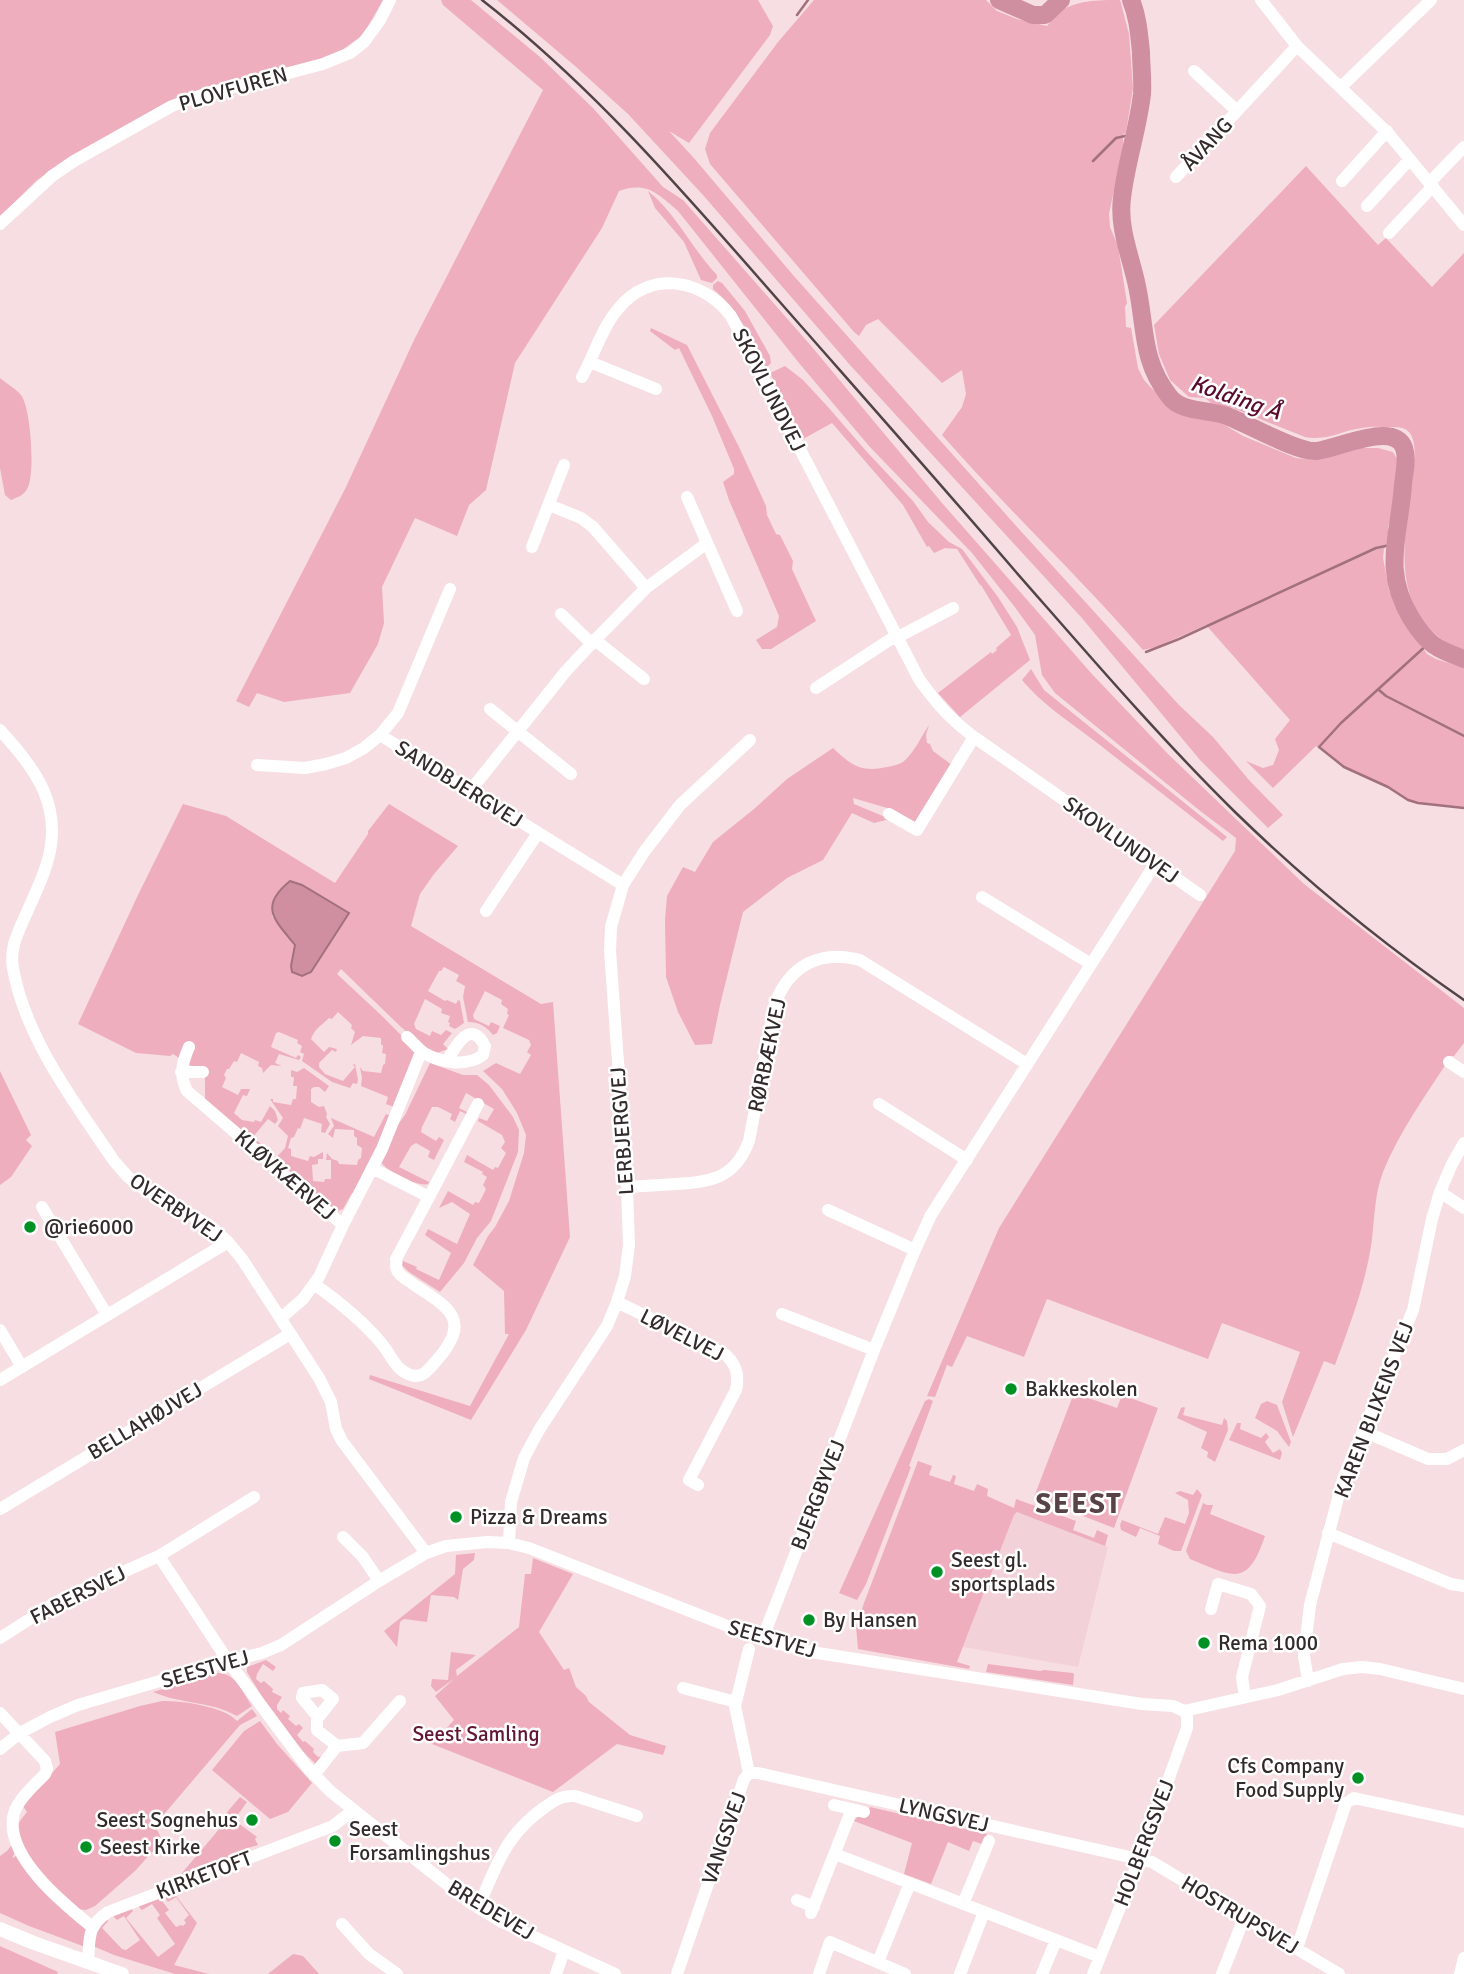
<svg xmlns="http://www.w3.org/2000/svg" width="1464" height="1974" viewBox="0 0 1464 1974" font-family="Signika,sans-serif">
<rect width="100%" height="100%" fill="#f7dee3"/>
<path fill="#f3d1d9" d="M1017,1512L1108,1547L1078,1667L963,1647L1014,1515Z"/>
<path fill="#eeaebe" fill-rule="evenodd" d="M0,0H383L367,28L360,37L342,50L315,61L219,85L88,147L37,180L0,217Z
M441,0H471L540,57L593,108L663,187L683,200L812,347L942,503L1022,594L1091,673L1168,754L1304,884L1464,1008V1043L1454,1056H1451C1427,1094 1400,1130 1383,1172C1373,1198 1375,1226 1370,1252C1363,1291 1349,1327 1335,1365L1324,1361L1293,1437L1282,1402L1300,1352L1222,1323L1208,1359L1047,1299L1024,1357L967,1336L952,1367L947,1365L935,1397L927,1396L999,1228L1235,851L1236,838L1199,810L1055,693L1042,675L1035,635L1014,606L972,553L869,446L799,363L678,211C658,194 647,181 619,191L602,228L515,363L486,490L469,505L457,536L415,518L382,587L384,623L378,644L350,693L284,702L257,693L249,707L236,701L345,489L415,338L543,90L443,5Z
M497,0H758L773,26L770,35L689,143L669,131L693,157L793,275L1018,528L1179,705L1213,737L1249,780L1283,815L1268,828L1200,760L1081,617L850,365L703,195L628,114L575,66Z
M814,0H986L997,11L1017,19L1047,26C1051,22 1054,17 1058,13C1075,0 1098,0 1120,0L1129,34L1133,88L1126,132L1123,135V147L1109,214L1110,227L1118,246L1127,303L1125,307L1126,327L1131,328L1138,368L1144,380L1174,412L1196,418L1218,421L1243,436L1296,458L1314,460L1353,448H1378L1393,452L1398,461V465L1393,505L1388,527V543L1384,549L1383,558L1389,590L1396,609L1427,654L1436,659L1464,668V808L1418,803L1408,800L1388,787L1344,767L1316,746L1273,788L1246,761L1263,768L1273,765L1279,750L1275,739L1290,720L1206,625L1156,647L1143,650C1079,576 1007,509 942,435L962,407L966,394L962,370L942,383L878,319L866,325L859,336L854,332L710,164L705,149L710,133L778,42Z
M1306,166L1378,245L1386,238L1432,287L1464,253V651C1349,605 1443,449 1405,429C1400,427 1394,427 1389,427C1380,427 1371,426 1362,428C1339,431 1330,441 1305,437L1233,408L1211,403L1205,398L1189,397L1170,380L1159,354L1154,325Z
M648,191C676,213 692,249 717,275V278L712,283L701,280L684,242L655,208Z
M718,281L722,283L745,311L770,356L771,363L766,368C751,338 739,310 713,289V285Z
M651,328L687,345L740,449L766,506L767,515L776,534L780,535L793,561L792,569L816,621L771,649H762L756,640L777,627L779,616L729,500L723,482L734,474V469L712,416L679,348L675,350L650,331Z
M785,366L803,380L828,407L867,452L913,501L928,522L949,542L962,549L998,597L1017,627L1030,660L960,717L938,693L991,652L992,654L997,650L996,648L1011,635L981,585H980L957,549L945,548L934,553L929,546L927,547L903,505L832,423L803,439L770,373Z
M0,378C6,383 16,389 21,395C31,408 35,473 28,487C25,495 18,497 11,500L5,495L0,468Z
M1031,669L1044,690L1227,837L1223,841C1181,808 1138,775 1096,742C1069,721 1045,707 1022,680Z
M929,725L926,735L927,743L930,744L933,751L952,765L916,822L911,824L894,810L853,798L854,804L890,819L874,823L852,813L823,860L787,878L743,912L720,1005L712,1044L695,1045L678,1012L666,977L665,920L667,896L683,867L695,872L713,842L754,809L787,779L833,748C851,765 861,773 887,767C892,766 898,765 903,762C914,753 921,737 929,725Z
M183,804L226,816L335,883L368,834V831L389,804L458,846L434,874L420,894L411,926L541,1004L553,1002L570,1237L526,1330L471,1420L369,1379L370,1375L470,1406L509,1334H505L504,1291L473,1265L488,1236L495,1227L509,1201L524,1153L526,1135L517,1113L502,1089L483,1071L496,1063L520,1074L531,1055L527,1052L531,1045L529,1040L503,1028L509,1015L507,1014L508,1009L501,1004L502,1000L485,991L473,1015L474,1019L489,1026L491,1022L500,1026L497,1033L493,1035C486,1026 479,1022 468,1022L463,997L465,986L456,981L459,975L444,967L441,971H439L428,991L445,1001L447,1000L456,1004L458,1000L460,1001L464,1023L455,1029L449,1026L450,1023L448,1022L450,1016L441,1013L442,1009L425,999L414,1024L416,1029L430,1036L432,1031L441,1035L446,1030L452,1033L443,1044L448,1049L437,1053L430,1051L401,1027L341,969L337,974L381,1015L412,1046L416,1054L394,1107L386,1104L388,1097L361,1086L362,1078L360,1067L363,1071L381,1073L383,1065L385,1064L386,1054L382,1053L383,1046L381,1044V1038L363,1036L351,1045L355,1032L351,1028L352,1025L338,1012L332,1019L329,1018C320,1027 316,1027 311,1039L324,1052L329,1047L337,1049L336,1052L332,1050L319,1063V1067L325,1074L343,1081L355,1067L353,1065L355,1064L358,1080L357,1084L353,1083L350,1088L332,1082L302,1061L304,1054L300,1052L302,1046L297,1043L298,1040L279,1032L276,1033L271,1047L296,1058L298,1055L301,1057L299,1060L279,1054L275,1063L282,1066L271,1065L263,1073L262,1068L258,1066L259,1062L241,1053L237,1062L234,1061L229,1069H227L224,1075L226,1078L222,1087L238,1095L241,1089H250L247,1096L243,1095L234,1113L242,1120L254,1122L255,1120L261,1122L270,1106L275,1111L278,1120L275,1124L268,1119L253,1137L270,1152L267,1155L205,1099V1075L173,1054L170,1056L136,1053L78,1024L138,895ZM290,881L302,885L348,913L291,966L295,945L272,916Z
M430,1063L463,1075H477L489,1085L513,1117L519,1130L518,1152L491,1221L477,1238L464,1263L440,1292L409,1272L402,1265L403,1261L417,1267L416,1269L439,1280L451,1253L425,1235L428,1229L457,1244L470,1214L452,1202L439,1208L448,1191L473,1205L475,1202L479,1203L486,1189L483,1185L487,1177L482,1174L483,1172L464,1162L467,1155L493,1170L495,1167L498,1168L506,1153L501,1148L505,1142L502,1135L478,1121L479,1118L487,1121L494,1109L466,1093L459,1108L467,1112L466,1114L460,1111L455,1122L450,1119L452,1114L438,1107H432L422,1127L421,1132L436,1141L439,1137L444,1140L434,1160L428,1157L430,1151L416,1143L411,1146L399,1167L429,1182L428,1184C417,1187 387,1172 381,1162L396,1127L405,1115Z
M304,1068L329,1086L325,1092L319,1087H314L311,1089V1102L319,1107L324,1106L327,1114L326,1117L330,1124L325,1133L321,1132L322,1124L304,1118L300,1129L298,1128L294,1137L291,1138L288,1148L291,1149V1156L308,1161L310,1156L314,1157L323,1152V1159H318V1164L312,1165L313,1181L324,1182L325,1179H331V1160H326L327,1153L332,1159L338,1161L339,1164L357,1165L358,1160L361,1158L362,1148L357,1145V1138L354,1136V1130L335,1129L333,1138L328,1134L334,1126L331,1118L374,1137L386,1114L389,1115L375,1154L355,1193H352L343,1209L338,1211L331,1209L274,1160L285,1148L288,1136L278,1126L283,1118L270,1099H273V1102L291,1105L293,1099H296L297,1086H293L294,1077H291V1070L297,1072Z
M0,1071L31,1135L26,1140L32,1146L11,1177L0,1185Z
M1074,1393L1117,1408L1122,1395L1158,1408L1114,1528L1034,1497Z
M929,1399L933,1401L909,1466L911,1467L866,1584L857,1600L839,1593L925,1401Z
M1267,1401L1277,1405L1291,1442L1289,1447L1277,1431L1255,1418L1261,1404Z
M1184,1407L1185,1408L1183,1415L1222,1425L1224,1418L1227,1421L1228,1430L1215,1462L1207,1457L1208,1452L1201,1448L1207,1432L1177,1418L1181,1408Z
M1237,1423H1241L1240,1429L1261,1438L1266,1433L1269,1437L1265,1442L1273,1453L1280,1449L1282,1453L1280,1460L1229,1440Z
M918,1461L932,1466L929,1475L950,1482L953,1475L956,1476L954,1484L974,1491L977,1484L988,1489L987,1496L1014,1508L1016,1499L1076,1521L1073,1530L1094,1538L1097,1530L1108,1535L1105,1546L1017,1512L1014,1515L957,1662L970,1666L969,1669L858,1649L856,1626L864,1603Z
M1197,1489L1202,1495L1181,1551H1174L1158,1544L1160,1536L1140,1528L1136,1537L1121,1530L1120,1525L1122,1520L1158,1534L1165,1517L1185,1524L1189,1513L1188,1500L1175,1493L1180,1491L1193,1495Z
M1203,1503L1207,1505H1213L1210,1514L1265,1536C1247,1589 1233,1576 1190,1559L1186,1551Z
M475,1553L474,1560L463,1569L458,1600L454,1597L431,1595L427,1622L404,1619L400,1622L397,1647L384,1631L455,1574L456,1555Z
M533,1558L573,1574L539,1632L564,1670L569,1668L576,1687L586,1696L589,1702L630,1735L666,1746L663,1755L617,1744L553,1792L432,1744L454,1720L435,1696L455,1678L436,1692L431,1686L432,1679L448,1680L451,1652L476,1655L456,1670L457,1676L519,1627L525,1574H531Z
M266,1660L276,1667L273,1671L263,1664L257,1674L256,1679L261,1683L264,1681L273,1689L272,1692L282,1697L277,1705V1709L281,1713L283,1710L290,1716L288,1719L296,1726L299,1724L303,1728L297,1735L303,1742L305,1741L314,1749L313,1752L318,1757L323,1756L316,1764C287,1738 267,1705 247,1672V1667Z
M988,1664L1040,1671L1044,1670L1073,1673L1074,1674L1073,1685L986,1672Z
M217,1673C236,1673 242,1691 252,1706L237,1716C211,1701 180,1704 153,1692Z
M162,1701C182,1701 223,1706 237,1721L252,1709L257,1716L240,1725L154,1826C161,1835 163,1840 158,1850L153,1851L135,1871L95,1906L86,1910L74,1909C59,1892 15,1849 18,1826C19,1821 24,1816 27,1812L23,1806L60,1764L55,1732L140,1706Z
M260,1721L277,1744L312,1783L288,1812L270,1819L212,1770L244,1731Z
M240,1797L247,1802L234,1820L257,1837L255,1839L258,1845L248,1848L249,1853L185,1878L182,1873L226,1821L223,1817Z
M870,1807L987,1834L982,1844L973,1841L969,1851L948,1842L931,1884L904,1874L912,1843L854,1821L859,1815L865,1817Z
M14,1842L17,1849L12,1858L20,1854L87,1926L88,1948L29,1926L0,1913V1856L7,1851Z
M173,1892L197,1923L174,1965L209,1974H175L114,1955L93,1946L94,1931L107,1918L108,1921L102,1928L122,1949L126,1950L140,1940L124,1916L117,1920L112,1915L131,1908L133,1911L126,1918L158,1957L175,1944L157,1918L160,1915L152,1904L142,1910L139,1907L140,1902L158,1896L169,1910L165,1913L176,1927L181,1925L183,1926L186,1923L184,1920L189,1915L176,1897L168,1902L162,1894Z
M0,1946L58,1972L57,1974H0Z
M293,1954L303,1956L319,1974H268Z"/>
<path fill="#d08fa0" stroke="#a1717d" stroke-width="2" d="M290,881L302,885L349,913L311,972L302,976L292,972L291,966L295,945C275,920 258,907 290,881Z"/>
<g fill="none" stroke-linecap="round" stroke-linejoin="round">
<path stroke="#a1717d" stroke-width="2.5" d="M797,15L808,0
M1093,161L1116,138L1134,134
M1429,643L1341,723L1319,747L1344,767L1388,787L1408,800L1418,803L1464,808
M1146,652L1179,639L1376,548L1395,544
M1379,690L1386,696L1464,736"/>
<path stroke="#d08fa0" stroke-width="18" d="M999,0L1033,15H1045L1061,0
M1131,0C1138,17 1139,34 1141,52C1141,65 1143,80 1142,94C1138,129 1126,163 1122,198C1118,228 1131,257 1137,286C1146,328 1141,360 1169,396C1181,413 1209,409 1227,416C1248,424 1297,452 1315,451C1335,450 1394,420 1404,448C1408,459 1404,474 1403,485C1399,537 1382,570 1411,618C1427,644 1436,649 1464,659"/>
<path stroke="#fff" stroke-width="12" d="M1261,0L1297,46L1388,133L1464,225
M1194,71L1237,111
M1341,87L1431,0
M1176,177L1297,46
M1342,181L1387,131
M1430,182L1464,147
M1367,206L1410,159
M0,224L52,176L74,161L172,106L207,93L247,84L323,64L350,53L364,42L380,20L390,0
M1389,233L1433,186
M590,362L656,389
M582,377C594,355 602,328 618,309C650,269 703,279 731,316L919,679C936,703 950,719 974,737L1200,895
M687,497L737,611
M549,505L581,518L593,527L646,588
M532,547L564,465
M561,614L592,644
M898,637L953,608
M595,640L644,679
M816,688L897,635
M490,709L571,774
M0,730C36,769 64,807 47,863C42,880 34,896 27,912C19,930 9,948 13,968C25,1038 75,1103 114,1161L128,1177L144,1189L209,1225L228,1242L242,1259L319,1378L331,1402L336,1429L342,1441L426,1553
M380,735L623,885
M257,765L305,768L326,764L346,758L364,748L380,735L398,713L450,589
M470,791L566,671L595,640L646,588L707,543
M889,814L917,830L974,737
M982,897L1091,964
M486,911L538,833
M407,1037C413,1042 418,1049 424,1053C441,1063 467,1067 483,1055L485,1046C470,1018 456,1046 447,1061
M189,1047C182,1063 179,1075 187,1091L343,1225L319,1277L303,1299L281,1318
M1449,1062L1464,1072
M181,1072H203
M879,1104L967,1160
M372,1168L429,1197L478,1104
M627,1187C643,1186 659,1185 676,1184C712,1182 735,1178 749,1141L775,1004C789,966 820,949 860,960L1027,1064
M1440,1192L1464,1208
M42,1207L107,1315
M828,1210L915,1250
M343,1225L382,1149L421,1052
M314,1284C338,1301 363,1321 382,1344C391,1355 396,1371 411,1375C423,1379 429,1369 437,1360C472,1320 450,1308 413,1284C408,1280 399,1276 397,1270C395,1267 397,1263 396,1259L429,1197
M617,1302L726,1355C737,1366 739,1375 736,1390L689,1480L698,1485
M782,1314L874,1350
M0,1330L22,1367
M0,1380L228,1242
M1363,1431L1428,1459H1447L1464,1450
M0,1509L290,1334
M1328,1533L1451,1584L1464,1586
M343,1537L363,1557L379,1581
M509,1543L511,1502L524,1458L539,1430L607,1326L617,1302L625,1276L629,1245L627,1187L610,951L611,927L623,885L644,852L680,805L750,740
M159,1556L228,1661L307,1767L330,1791L469,1902L502,1922L615,1974
M1211,1609L1218,1584L1251,1594L1260,1606L1242,1677L1245,1697
M0,1638L58,1601L159,1556L254,1497
M762,1640L874,1350L915,1250L931,1215L1155,864
M1308,1681L1304,1656L1310,1605L1343,1479L1413,1310L1432,1219L1440,1192L1452,1164L1464,1143
M683,1688L736,1702
M1184,1711L1278,1690L1343,1669L1362,1667L1380,1669L1464,1689
M0,1713L45,1761L47,1769L45,1774C34,1786 15,1801 13,1818C7,1858 64,1904 91,1926
M318,1717L302,1698L303,1693L322,1690L333,1699L317,1719V1730L337,1746L363,1743L400,1701
M0,1749L20,1733L50,1717L78,1705L228,1661L262,1653L281,1645L379,1581L426,1553L446,1546L487,1542L509,1543L529,1548L753,1636L805,1651L1142,1704L1173,1706L1184,1711
M749,1773H758L1152,1862L1339,1974
M314,1775L337,1746
M834,1805L864,1812
M835,1854L1100,1957
M797,1900L814,1907
M963,1904L989,1841
M478,1907C498,1864 504,1836 545,1807C555,1800 562,1795 575,1796L637,1816
M811,1913L852,1809
M342,1924L369,1954L397,1974
M1297,1948L1346,1803L1354,1798L1464,1822
M878,1962L910,1883
M88,1963C90,1939 86,1927 108,1912L333,1826L352,1811
M556,1974L564,1951
M677,1974L744,1779L749,1773L735,1706L749,1649
M819,1974L830,1942L905,1974
M960,1974L984,1912
M1042,1974L1056,1940
M1093,1974L1140,1858L1187,1728V1716L1184,1711
M1222,1974L1244,1918
M1460,1974L1464,1958"/>
<path stroke="#fff" stroke-width="14" d="M0,1929L34,1943L122,1974"/>
<path stroke="#504447" stroke-width="2.5" d="M482,0C594,87 686,195 779,301C858,391 938,481 1016,572C1088,654 1158,736 1235,812C1306,881 1383,944 1464,1000"/>
</g>
<g fill="#009125" stroke="#fff" stroke-width="2.5">
<circle cx="30" cy="1227" r="7"/>
<circle cx="1011" cy="1389" r="7"/>
<circle cx="456" cy="1517" r="7"/>
<circle cx="937" cy="1572" r="7"/>
<circle cx="809" cy="1620" r="7"/>
<circle cx="1204" cy="1643" r="7"/>
<circle cx="1358" cy="1778" r="7"/>
<circle cx="252" cy="1820" r="7"/>
<circle cx="335" cy="1841" r="7"/>
<circle cx="86" cy="1847" r="7"/>
</g>
<g text-anchor="middle" stroke-width="5" stroke-linejoin="round" paint-order="stroke">
<g font-size="21" fill="#332a2c" stroke="#fff">
<text transform="translate(233 89) rotate(-16)" y="7">PLOVFUREN</text>
<text transform="translate(1207 144) rotate(-47)" y="7">ÅVANG</text>
<text transform="translate(769 390) rotate(63)" y="7">SKOVLUNDVEJ</text>
<text transform="translate(459 784) rotate(32)" y="7">SANDBJERGVEJ</text>
<text transform="translate(1121 840) rotate(35)" y="7">SKOVLUNDVEJ</text>
<text transform="translate(767 1055) rotate(-78)" y="7">RØRBÆKVEJ</text>
<text transform="translate(622 1131) rotate(-94)" y="7">LERBJERGVEJ</text>
<text transform="translate(285 1175) rotate(41)" y="7">KLØVKÆRVEJ</text>
<text transform="translate(176 1208) rotate(34)" y="7">OVERBYVEJ</text>
<text transform="translate(682 1335) rotate(27)" y="7">LØVELVEJ</text>
<text transform="translate(1374 1410) rotate(-69)" y="7">KAREN BLIXENS VEJ</text>
<text transform="translate(145 1421) rotate(-31)" y="7">BELLAHØJVEJ</text>
<text transform="translate(818 1495) rotate(-69)" y="7">BJERGBYVEJ</text>
<text transform="translate(78 1595) rotate(-27)" y="7">FABERSVEJ</text>
<text transform="translate(772 1639) rotate(16)" y="7">SEESTVEJ</text>
<text transform="translate(205 1669) rotate(-16)" y="7">SEESTVEJ</text>
<text transform="translate(944 1815) rotate(13)" y="7">LYNGSVEJ</text>
<text transform="translate(724 1838) rotate(-71)" y="7">VANGSVEJ</text>
<text transform="translate(1144 1843) rotate(-69)" y="7">HOLBERGSVEJ</text>
<text transform="translate(204 1875) rotate(-21)" y="7">KIRKETOFT</text>
<text transform="translate(491 1910) rotate(31)" y="7">BREDEVEJ</text>
<text transform="translate(1240 1915) rotate(31)" y="7">HOSTRUPSVEJ</text>
</g>
<g font-size="21" fill="#332a2c" stroke="#fff" text-anchor="start">
<text x="44" y="1234">@rie6000</text>
<text x="1025" y="1396">Bakkeskolen</text>
<text x="470" y="1524">Pizza &amp; Dreams</text>
<text x="951" y="1567">Seest gl.<tspan x="951" dy="24">sportsplads</tspan></text>
<text x="823" y="1627">By Hansen</text>
<text x="1218" y="1650">Rema 1000</text>
<text x="1344" y="1773" text-anchor="end">Cfs Company<tspan x="1344" dy="24">Food Supply</tspan></text>
<text x="238" y="1827" text-anchor="end">Seest Sognehus</text>
<text x="349" y="1836">Seest<tspan x="349" dy="24">Forsamlingshus</tspan></text>
<text x="100" y="1854">Seest Kirke</text>
</g>
<g font-size="21" fill="#631633" stroke="#fff">
<text x="476" y="1741">Seest Samling</text>
</g>
<g font-size="23" font-style="italic" fill="#5a0b2c" stroke="#fff">
<text transform="translate(1236 397) rotate(19)" y="8">Kolding Å</text>
</g>
<g font-size="28" font-weight="bold" letter-spacing="2" fill="#574348" stroke="#fff">
<text x="1079" y="1513">SEEST</text>
</g>
</g>
</svg>
